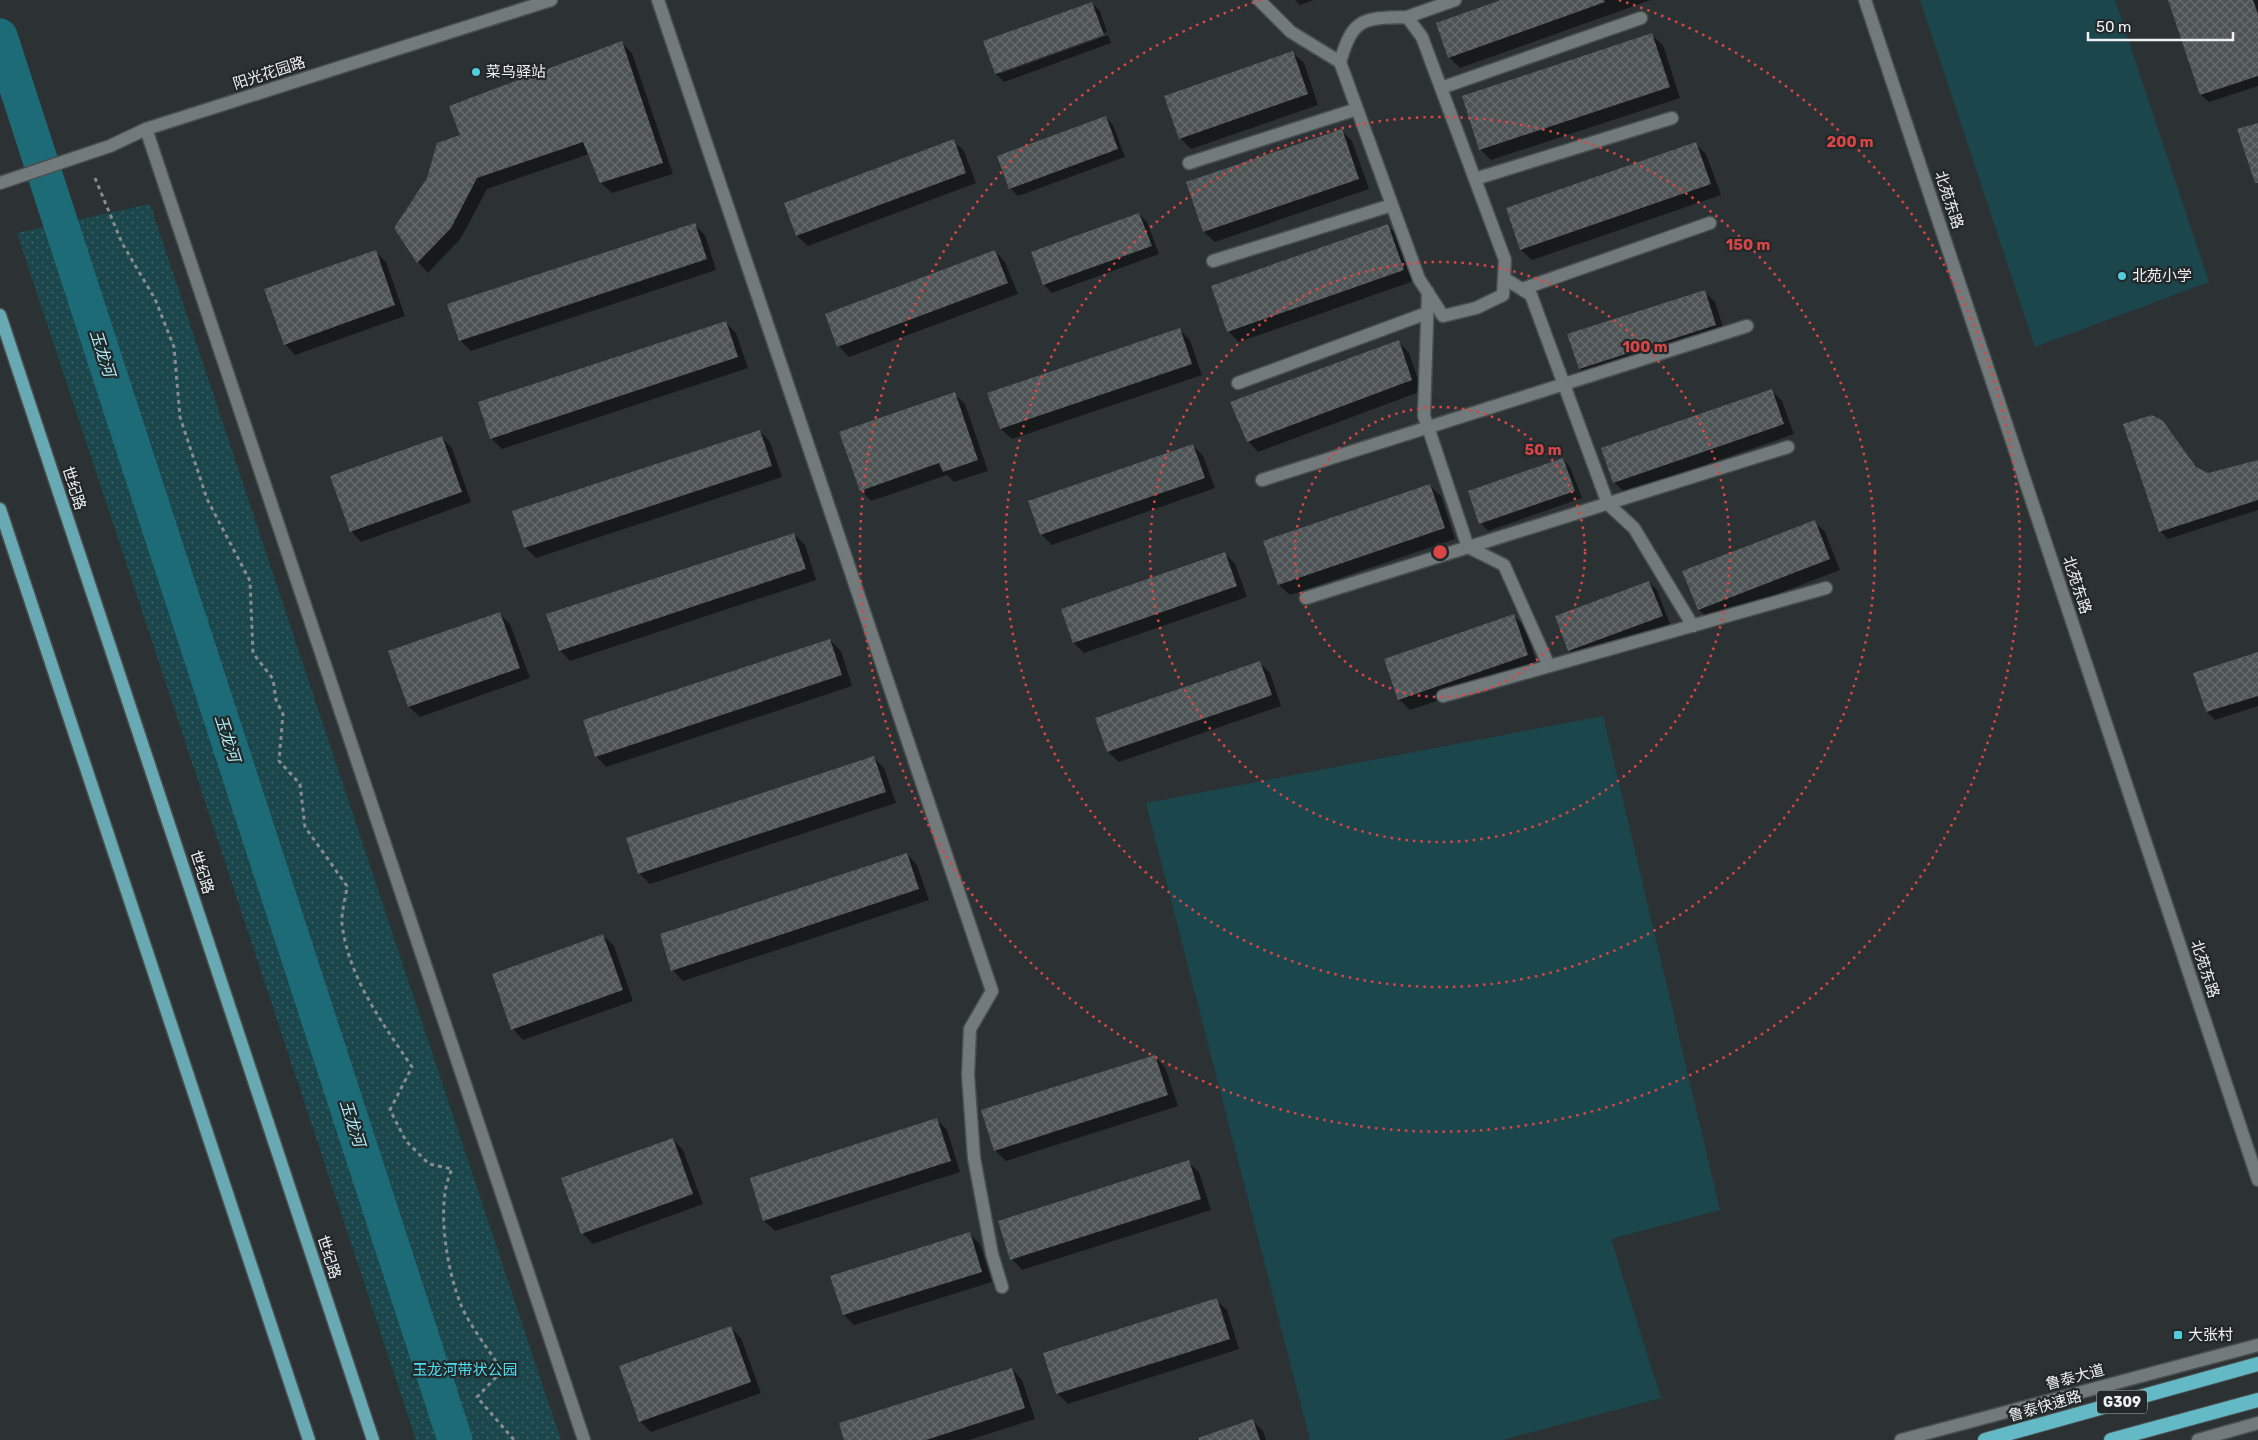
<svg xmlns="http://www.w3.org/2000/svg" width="2258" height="1440" viewBox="0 0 2258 1440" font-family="Rubik,'Noto Sans SC',sans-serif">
<defs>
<pattern id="park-dots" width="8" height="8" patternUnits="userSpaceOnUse" patternTransform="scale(1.25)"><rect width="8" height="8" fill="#1a464c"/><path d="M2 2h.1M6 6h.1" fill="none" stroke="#3c6166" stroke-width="1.8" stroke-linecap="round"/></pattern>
<pattern id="building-cross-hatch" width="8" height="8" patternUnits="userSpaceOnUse" patternTransform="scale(1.25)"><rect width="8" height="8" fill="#4d5354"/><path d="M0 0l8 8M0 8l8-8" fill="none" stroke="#676c6d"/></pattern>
</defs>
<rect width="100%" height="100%" fill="#2c3233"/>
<path fill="#1a464c" d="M1920,0H2115L2209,282L2035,347Z
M1603,716L1720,1210L1611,1239L1661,1398L1502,1440H1310L1146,803Z"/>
<path fill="url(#park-dots)" d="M150,204L561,1440H416L17,233Z"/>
<path fill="#0007" d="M1295,0H1314L1300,5Z
M1505,0H1651L1460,68L1449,57Z
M2170,0H2258V86L2209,102L2201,95Z
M1092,3L1100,11L1107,32L999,72V74L1108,35L1111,43L1004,82L996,74L984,42Z
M1652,35L1663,45L1680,98L1491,160L1480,149Z
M621,42L632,53L673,174L612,193L601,183L589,154L487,189L461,238L428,273L418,262L395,228L428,178L462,135Z
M1293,53L1304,63L1318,105L1191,149L1180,138Z
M1106,117L1113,125L1125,157L1018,196L1010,188Z
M1341,130L1352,141L1369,189L1215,242L1204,232Z
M954,141L964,151L976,183L808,246L797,236L785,204Z
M1696,144L1706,154L1721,195L1532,260L1521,250Z
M1139,214L1147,222L1159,254L1052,293L1044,285Z
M694,224L705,235L716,270L471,351L460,340Z
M1388,226L1398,236L1414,281L1239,342L1228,331Z
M375,251L386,262L405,316L295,355L285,344Z
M995,251L1005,262L1018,294L849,357L839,346Z
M1704,291L1715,302L1726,336L1591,379L1580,369L1569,334Z
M725,322L736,333L748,368L502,449L491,438Z
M1179,329L1190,340L1202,375L1012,439L1001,429Z
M1399,342L1409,353L1422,391L1258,452L1248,441Z
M1771,390L1782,401L1794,434L1625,493L1614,482Z
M955,394L965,404L988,471L954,482L947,475L871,501L861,490Z
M2163,422L2199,473L2208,474L2258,461V510L2168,539L2160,531Z
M760,431L770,442L782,477L536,558L525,547Z
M441,437L452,448L471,502L361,542L351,531Z
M1193,445L1203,456L1215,488L1052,545L1041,534Z
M1563,459L1570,467L1582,498L1488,531L1481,523L1470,492Z
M1430,486L1441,496L1455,539L1290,595L1279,585Z
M1814,521L1825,532L1840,570L1710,620L1699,610Z
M794,534L805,545L816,580L570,661L560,650Z
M1225,553L1235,564L1247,597L1084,653L1074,643L1062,610Z
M1649,582L1657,590L1670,624L1577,658L1569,650Z
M499,613L510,624L530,678L420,717L409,707L390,652Z
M1514,616L1524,626L1538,666L1410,710L1399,699Z
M830,640L841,651L852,686L606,767L596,756Z
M2258,653V706L2215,720L2207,712Z
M1259,662L1270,673L1281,706L1119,762L1108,752L1097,719Z
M874,758L884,768L896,803L650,884L639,873Z
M907,854L917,865L929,900L683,981L673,970Z
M603,935L614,946L633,1001L523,1040L513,1029Z
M1154,1056L1165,1067L1178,1106L1006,1161L995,1150Z
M936,1119L947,1130L960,1172L775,1231L764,1221Z
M673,1139L683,1150L703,1204L593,1244L582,1233Z
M1188,1162L1199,1172L1211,1210L1022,1270L1012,1259Z
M969,1233L980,1244L992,1282L854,1325L844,1315Z
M1216,1300L1227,1310L1239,1349L1068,1404L1057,1393Z
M731,1328L741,1338L761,1393L651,1432L640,1421Z
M1012,1369L1022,1380L1035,1419L969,1440H845Z
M1252,1420L1263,1431L1266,1440H1196Z"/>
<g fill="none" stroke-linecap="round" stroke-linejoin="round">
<path stroke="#1d6b76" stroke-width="35" d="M0,36L455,1440"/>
</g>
<path fill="url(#building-cross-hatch)" d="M1501,0H1604L1605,2L1448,58L1436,23Z
M2168,0H2253L2258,14V76L2200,95Z
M1092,2L1104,35L995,74L983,41Z
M1652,33L1670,87L1479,150L1462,96Z
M622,41L663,163L600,183L583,142L477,178L451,228L417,263L394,228L427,178L437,143L460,135L449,106Z
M1293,51L1308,94L1179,139L1164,96Z
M1106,116L1118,149L1009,189L997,156Z
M2258,123V183H2255L2237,129Z
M1342,129L1359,179L1203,232L1186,182Z
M954,139L966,173L796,236L784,203Z
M1696,142L1711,184L1520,250L1506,208Z
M1139,213L1152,246L1043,285L1031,252Z
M695,223L707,259L459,341L447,304Z
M1388,224L1404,270L1227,332L1211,286Z
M376,250L395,305L284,345L264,289Z
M995,250L1008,283L837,347L825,314Z
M1705,290L1716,325L1579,369L1567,334Z
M726,321L738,357L490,439L478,402Z
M1180,328L1192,364L1000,429L987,393Z
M1399,340L1412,380L1247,442L1230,402Z
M1772,389L1784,424L1613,483L1601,448Z
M955,392L978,460L943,472L939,463L860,491L839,432Z
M2152,415L2163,421L2196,467L2208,473L2258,460V500L2159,532L2123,424Z
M760,430L772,466L524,548L512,511Z
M442,436L462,492L350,532L330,476Z
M1193,444L1205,478L1040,535L1028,501Z
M1563,458L1575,491L1479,524L1468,491Z
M1430,484L1445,528L1278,585L1263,541Z
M1815,520L1830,559L1698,610L1682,571Z
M794,533L806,569L559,651L546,614Z
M1225,552L1237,586L1073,643L1061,609Z
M1649,581L1663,616L1568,651L1555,616Z
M500,612L520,668L408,707L388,651Z
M1514,614L1528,655L1398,700L1384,659Z
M830,639L842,675L595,757L583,720Z
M2258,652V696L2206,712L2193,673Z
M1260,661L1272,695L1107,752L1095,718Z
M874,756L886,792L638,874L626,838Z
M907,853L919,889L671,971L660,934Z
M603,934L623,990L511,1030L492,974Z
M1155,1055L1168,1095L994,1151L981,1110Z
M937,1118L951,1161L763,1221L750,1178Z
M673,1138L693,1194L581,1234L561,1178Z
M1189,1160L1201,1199L1010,1260L998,1221Z
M970,1232L982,1272L843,1315L830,1276Z
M1217,1298L1230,1339L1056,1394L1043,1353Z
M731,1326L751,1382L639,1422L619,1366Z
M1012,1368L1025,1408L926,1440H844L839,1423Z
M1253,1419L1260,1440H1199L1198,1438Z"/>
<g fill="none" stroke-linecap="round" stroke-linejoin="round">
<defs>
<path id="minor" d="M658,0L992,991L970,1029L968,1075L974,1158L992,1254L1002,1287
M1259,0L1291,32L1340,62L1419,279L1443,316L1476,308L1503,295L1505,260L1422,37L1407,17C1362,18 1353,18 1340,62
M1865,0L2258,1180
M1407,17L1455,0
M1441,88L1641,18
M146,129L584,1440
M1189,163L1357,109
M1475,179L1672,118
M0,183L110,146L146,129L551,0
M1213,261L1392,205
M1504,278L1531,295L1608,504L1634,528L1693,626
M1522,289L1710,223
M1428,292L1424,416L1428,427L1468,547L1504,565L1549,666
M1238,383L1427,313
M1262,480L1747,326
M1306,598L1788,447
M1443,696L1826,588"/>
<path id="secondary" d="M1901,1440L2258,1345
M2198,1440L2258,1423"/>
<path id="primary" d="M0,315L373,1440
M0,509L309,1440"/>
<path id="trunk" d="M1985,1440L2258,1364
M2111,1440L2258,1400"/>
</defs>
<use href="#minor" stroke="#494e4f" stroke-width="15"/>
<use href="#secondary" stroke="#494e4f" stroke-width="15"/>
<use href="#primary" stroke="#494e4f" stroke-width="15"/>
<use href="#trunk" stroke="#494e4f" stroke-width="16"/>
<path stroke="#878c8d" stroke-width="3" stroke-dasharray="4 4" stroke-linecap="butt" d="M95,178L122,243L155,299L174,347L180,417L207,499L250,581L253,653L273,679L276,700L283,714L279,761L300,784L305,827L347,886C346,897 341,912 342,924C349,979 382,1022 412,1067L390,1110L406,1141L429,1164L452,1169C435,1203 447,1271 461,1305C469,1325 490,1351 502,1371L477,1397L514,1440"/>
<use href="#minor" stroke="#737a7b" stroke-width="12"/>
<use href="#secondary" stroke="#737a7b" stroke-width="12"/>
<use href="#primary" stroke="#68a9b3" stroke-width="12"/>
<use href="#trunk" stroke="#64b9c6" stroke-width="14"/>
</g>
<g fill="none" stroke="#da4646" stroke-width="2.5" stroke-dasharray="2.5 5">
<circle cx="1440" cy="552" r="145"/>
<circle cx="1440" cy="552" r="290"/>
<circle cx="1440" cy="552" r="435"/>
<path d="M1619 0A580 580 0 1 1 1261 0"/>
</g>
<g fill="#53cbdb" stroke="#222829" stroke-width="2">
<circle cx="476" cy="72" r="5"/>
<circle cx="2122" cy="276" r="5"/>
<rect x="2173" y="1330" width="10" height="10" rx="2.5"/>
</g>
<g text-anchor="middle" stroke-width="4.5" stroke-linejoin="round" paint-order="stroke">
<rect fill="#222829" stroke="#b2b5b6" stroke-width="1" x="2097" y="1390.5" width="50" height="23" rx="4"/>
<g font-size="14" font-weight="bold" fill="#eff2f3">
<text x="2122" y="1407">G309</text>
</g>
<g font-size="15" fill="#eff2f3" stroke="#222829" text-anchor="start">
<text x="486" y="77">菜鸟驿站</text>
<text x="2132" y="281">北苑小学</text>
<text x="2188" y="1340">大张村</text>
</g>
<g font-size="15" fill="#eff2f3" stroke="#222829">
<text transform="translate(269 73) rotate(-18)" y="5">阳光花园路</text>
<text transform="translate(1949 200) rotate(72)" y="5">北苑东路</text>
<text transform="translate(74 488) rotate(72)" y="5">世纪路</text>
<text transform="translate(2077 585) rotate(72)" y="5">北苑东路</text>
<text transform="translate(202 872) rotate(72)" y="5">世纪路</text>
<text transform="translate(2205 969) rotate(72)" y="5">北苑东路</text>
<text transform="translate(329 1257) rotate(72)" y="5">世纪路</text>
<text transform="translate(2075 1377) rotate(-15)" y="5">鲁泰大道</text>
<text transform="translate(2045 1406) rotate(-16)" y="5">鲁泰快速路</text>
</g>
<g font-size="15" fill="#4ddef1" stroke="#222829">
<text x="465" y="1375">玉龙河带状公园</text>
</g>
<g font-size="16" font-style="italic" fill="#b0ecf5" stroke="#222829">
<text transform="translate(103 353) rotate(72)" y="6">玉龙河</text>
<text transform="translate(228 738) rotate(72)" y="6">玉龙河</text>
<text transform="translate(353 1123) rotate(72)" y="6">玉龙河</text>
</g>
</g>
<circle cx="1440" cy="552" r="8" fill="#da4646" stroke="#222829" stroke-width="2.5"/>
<g font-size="15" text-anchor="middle" font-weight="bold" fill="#da4646" stroke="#222829" stroke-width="4.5" stroke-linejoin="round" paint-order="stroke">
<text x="1850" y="147">200 m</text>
<text x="1748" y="250">150 m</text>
<text x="1645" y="352">100 m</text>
<text x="1543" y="455">50 m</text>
</g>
<path d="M2088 32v8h145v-8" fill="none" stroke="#eff2f3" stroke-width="2.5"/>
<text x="2096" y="32" font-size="15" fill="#eff2f3" stroke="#222829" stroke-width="4" paint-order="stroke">50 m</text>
</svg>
